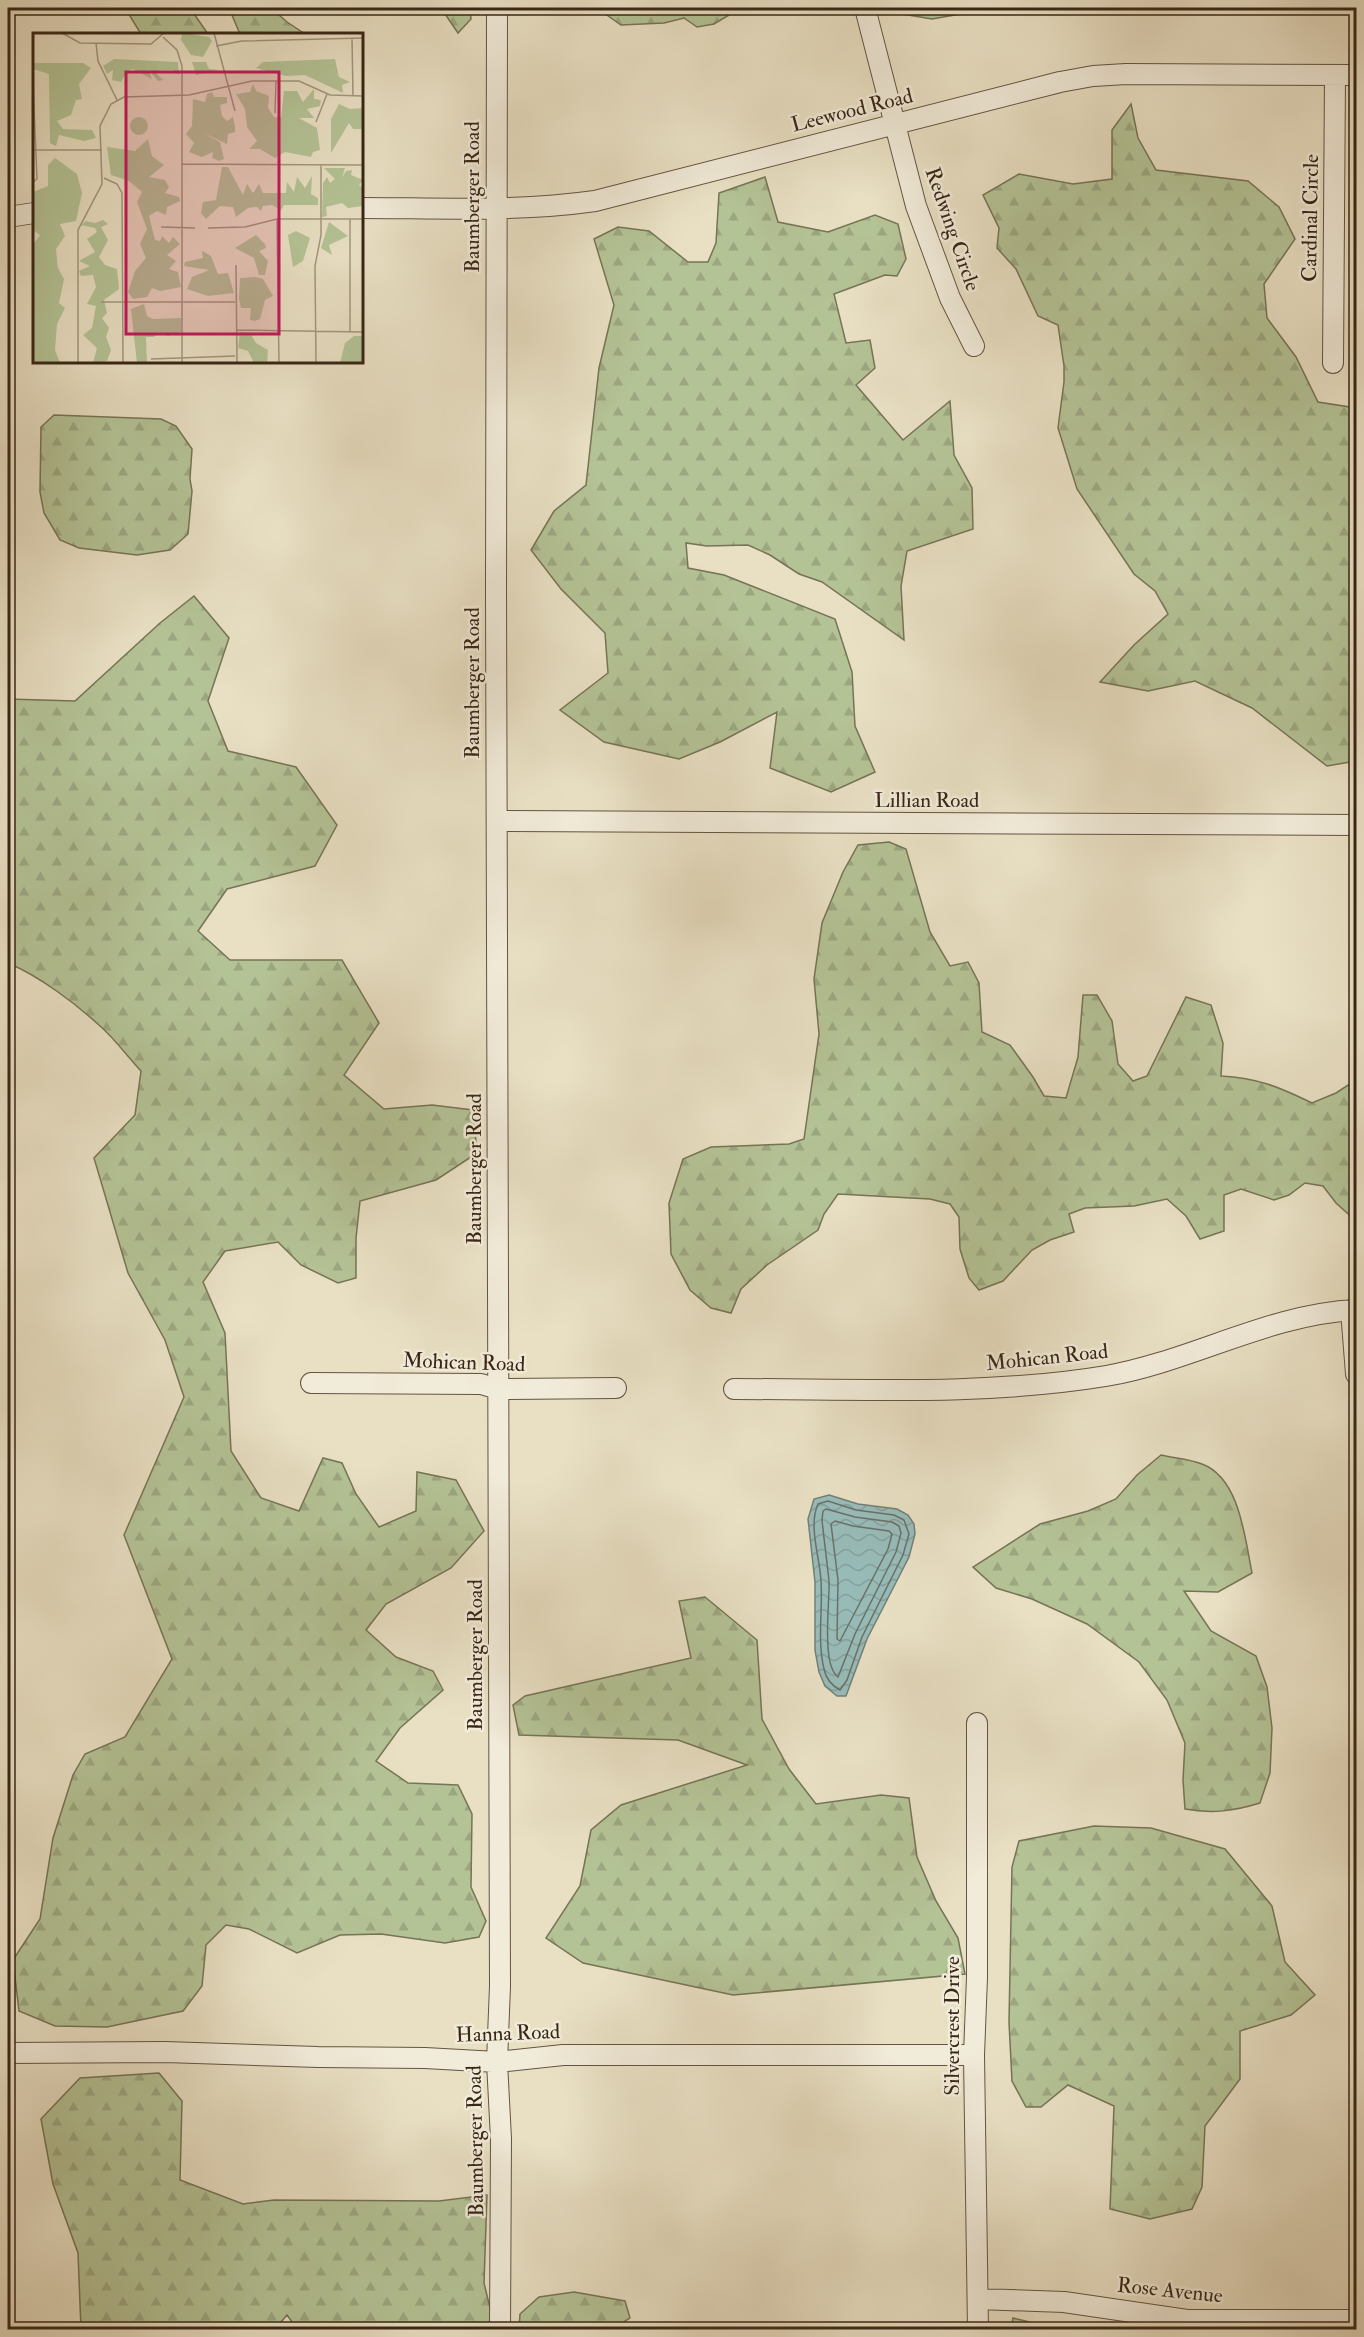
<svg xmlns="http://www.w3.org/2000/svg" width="1364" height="2337" viewBox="0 0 1364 2337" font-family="'IM FELL Double Pica',serif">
<defs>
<pattern id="forest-firs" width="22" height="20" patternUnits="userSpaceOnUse" patternTransform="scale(1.5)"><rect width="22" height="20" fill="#b4c396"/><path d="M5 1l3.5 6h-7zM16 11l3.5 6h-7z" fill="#9ca781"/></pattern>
<pattern id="water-waves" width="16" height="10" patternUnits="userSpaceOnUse" patternTransform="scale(1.5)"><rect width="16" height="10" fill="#98bcb9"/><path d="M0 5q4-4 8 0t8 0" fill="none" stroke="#84a19e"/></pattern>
</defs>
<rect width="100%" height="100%" fill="#e9e0c4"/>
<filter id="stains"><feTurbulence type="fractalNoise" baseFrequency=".00333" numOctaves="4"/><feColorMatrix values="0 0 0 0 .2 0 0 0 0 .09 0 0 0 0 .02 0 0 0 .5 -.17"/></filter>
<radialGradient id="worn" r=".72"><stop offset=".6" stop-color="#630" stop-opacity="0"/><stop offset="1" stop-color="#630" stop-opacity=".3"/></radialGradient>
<path fill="url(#forest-firs)" stroke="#767456" stroke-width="1.5" d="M125,8H190L208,34H141Z
M229,8H271L287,22L305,34H240Z
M441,8H470L471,19L458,33Z
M597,8H741L714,24L697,27L684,18L664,23L621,25Z
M902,8H995L932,19L901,14Z
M1131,104L1138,138L1156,170L1248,181L1279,207L1295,239L1264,284L1267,318L1296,357L1318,402L1356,408V761L1327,766L1252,708L1195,681L1148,691L1100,682L1134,645L1168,614L1155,591L1134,574L1077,489L1058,428L1064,382V366L1058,325L1038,316L1016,269L997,248L999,228L983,195L1019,174L1073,184L1112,179V130Z
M765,177L778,222L828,232L875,215L898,224L906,259L897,276L885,275L834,294L846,343L870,340L875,368L856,385L903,440L950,401L954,455L972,488L973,529L907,551L901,586L904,640L822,582L799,574L770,555L748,545L707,546L686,543L688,568L724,575L835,619L852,672L855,726L875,772L831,792L770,768L777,712L720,742L679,759L604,742L560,710L608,673L605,633L561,589L531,550L554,511L586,485L599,368L614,305L594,239L618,227L649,231L688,262H708L716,243L719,193Z
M54,415L161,419L176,426L192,449L190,479L192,491L188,534L170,550L137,555L79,548L60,540L44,513L40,492L41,427Z
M194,596L229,638L208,701L228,751L296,767L337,825L315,866L227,889L198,931L230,960H342L379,1023L344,1075L384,1109L432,1105L473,1110L477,1153L436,1180L360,1201L356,1238V1278L338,1283L301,1265L278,1242L225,1251L203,1282L225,1333L231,1451L261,1498L299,1511L323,1458L342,1463L356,1494L379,1527L416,1511L417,1472L456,1480L484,1531L451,1568L386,1604L366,1630L396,1657L433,1671L443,1690L400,1728L376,1761L408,1783L458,1785L472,1814L471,1887L486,1921L479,1937L445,1943L381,1934L340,1935L297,1953L249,1929L226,1925L206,1945L202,1986L183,2011L107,2027L55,2026L19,2011L13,1960L40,1919L53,1838L73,1775L85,1754L125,1737L172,1659L124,1535L184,1397L165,1340L128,1273L94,1158L135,1115L141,1071C127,1056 115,1039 100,1026C75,1003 39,976 8,963V699L75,701L160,623Z
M889,842L906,849L930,932L950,966L968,962L979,983L982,1032L1010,1045L1033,1077L1044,1096L1066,1098L1078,1057L1083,995H1097L1112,1021L1118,1064L1133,1081L1147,1076L1186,997L1211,1005L1223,1043L1221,1076C1258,1078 1279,1087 1312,1103L1336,1093L1356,1080V1221L1336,1203L1323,1186L1305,1183L1289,1195L1274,1200L1241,1189L1224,1195V1231L1200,1239L1186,1216L1167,1199L1134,1206L1085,1208L1069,1214L1074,1232L1050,1240L1032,1250L1003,1281L979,1290L969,1278L960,1249L959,1217L950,1204L930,1199L838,1194L824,1214L818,1230L767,1265L741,1289L731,1313L711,1308L690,1290L671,1254L669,1203L683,1159L711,1147L789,1144L804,1139L819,1034L814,979L822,923L843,872L858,845Z
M1161,1455C1174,1458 1190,1459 1202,1464C1240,1478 1245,1539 1252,1573L1218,1592L1184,1591L1211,1631L1256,1656L1267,1687L1272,1728L1270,1773L1260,1803C1234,1811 1212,1814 1185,1809L1183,1780L1185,1743L1167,1700L1139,1662L1087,1624L1032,1599L996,1588L973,1567L1040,1524L1088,1511L1116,1499L1137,1475Z
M705,1597L757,1640L762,1719L789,1769L816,1804L881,1795L909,1798L917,1857L936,1901L958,1938L965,1974L733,1995L583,1963L546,1938L580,1886L591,1830L621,1805L747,1765L678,1740L519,1735L513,1705L525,1696L691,1658L679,1601Z
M1094,1826L1151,1828L1225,1849L1272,1906L1285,1962L1315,1995L1291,2015L1240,2031V2079L1205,2126L1202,2187L1192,2209L1150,2219L1110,2209L1114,2106L1068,2085L1041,2107H1026L1012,2081L1009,2022L1012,1867L1019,1841Z
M159,2073L182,2101L180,2180L243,2204L274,2200L439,2201L487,2195L484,2283L493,2320L474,2329L298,2330L287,2315L275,2329H81L78,2253L53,2184L41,2119L80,2078Z
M574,2292L625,2301L630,2318L613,2329H519L520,2314L539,2297Z
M1013,2318L1059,2329L1110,2327L1112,2329H1011Z"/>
<path fill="url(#water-waves)" stroke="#728078" stroke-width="1.5" d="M829,1495L858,1504L897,1509L908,1515L914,1524L915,1534L909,1557L867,1639L846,1696H837L825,1686L819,1672L815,1650V1582L808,1519L814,1499Z"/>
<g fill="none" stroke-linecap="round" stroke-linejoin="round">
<path stroke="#687168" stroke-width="1.5" d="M828,1501L856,1510L894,1515L904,1520L909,1534L903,1555L862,1637L847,1680L840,1690C831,1685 826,1679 824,1669C817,1640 823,1610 821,1581C820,1558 808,1526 818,1504Z
M826,1509L855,1517L892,1522L899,1526L901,1533L896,1552L855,1634L838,1677C821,1665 830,1602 829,1581C827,1561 824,1540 822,1520L823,1511Z
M835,1521L853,1526L889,1531L892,1534L888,1549L840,1641L837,1639L838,1580L831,1524Z"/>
<defs>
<path id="street" d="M497,8L496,594L500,1986L497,2062L501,2139L500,2330
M865,8L916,206L950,298L974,346
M362,208C440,208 517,212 595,201L1060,82L1093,76L1126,74L1356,75
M8,217L34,213
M1333,363L1335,75
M497,821L1356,825
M1351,1310L1356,1374
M311,1383L481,1384L498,1389L616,1388
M734,1389C858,1389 984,1396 1106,1376C1192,1361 1269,1314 1356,1310
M977,1723V1977L974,2055L978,2330
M8,2053L165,2052L318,2057L425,2058L497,2062L563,2055H974
M979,2299L1064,2302L1187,2320H1356"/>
</defs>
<use href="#street" stroke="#645442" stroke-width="22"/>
<use href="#street" stroke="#f1ebd9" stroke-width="20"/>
</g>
<g text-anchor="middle" stroke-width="5" stroke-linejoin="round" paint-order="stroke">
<g font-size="21" fill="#382616" stroke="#f1ebd9">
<text transform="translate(852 110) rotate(-14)" y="7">Leewood Road</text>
<text transform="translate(472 197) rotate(-90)" y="7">Baumberger Road</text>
<text transform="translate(1310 218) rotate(-89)" y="7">Cardinal Circle</text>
<text transform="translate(953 229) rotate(71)" y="7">Redwing Circle</text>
<text transform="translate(472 683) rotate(-90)" y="7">Baumberger Road</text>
<text x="927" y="807">Lillian Road</text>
<text transform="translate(474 1169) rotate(-90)" y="7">Baumberger Road</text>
<text transform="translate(1047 1357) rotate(-6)" y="7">Mohican Road</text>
<text transform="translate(464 1362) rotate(2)" y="7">Mohican Road</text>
<text transform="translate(475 1655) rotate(-90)" y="7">Baumberger Road</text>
<text transform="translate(952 2026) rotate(-90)" y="7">Silvercrest Drive</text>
<text transform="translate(508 2033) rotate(-2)" y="7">Hanna Road</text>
<text transform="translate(475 2141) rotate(-91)" y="7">Baumberger Road</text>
<text transform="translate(1170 2290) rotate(6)" y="7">Rose Avenue</text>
</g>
</g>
<g transform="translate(33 33)">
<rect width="330" height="330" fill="#e9e0c4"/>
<path d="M149,0L176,4L179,8L170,24L158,22L148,7ZM81,26L145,29L146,42L140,37H126L123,40L130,47L125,48L115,36L119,46L100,36L94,38L88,49L79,47L80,37L74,41L70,33ZM302,26L306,44L317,49L309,52L310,60L272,42L253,43L223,35L230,29ZM159,29H173L176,36L187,37L163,42ZM0,30H50L58,35L46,51L49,66L43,67L38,82L24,88L30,96L59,97L63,105L51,108L26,102L23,113L17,110L16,41L0,36ZM220,51L223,58L236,63L235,75L241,84L248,85L251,58H264L270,69L281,56V66L288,67L287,73L274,76L281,85H266L284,95L287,117L280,119L278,124L252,119L242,125L227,116H216L224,108L214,94L212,76L203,61L217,59ZM179,59L181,64H194V70L187,72L189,83L194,88L200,84L202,94V99L195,101L194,111L170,100L187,109L191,126L186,128L179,125L180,119L169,124L156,119L161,110L153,101L159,93L160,66L172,69L174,61ZM306,71L317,76L330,75V96H320L316,90L298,120V86ZM97 93a9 9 0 1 1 18 0a9 9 0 1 1-18 0ZM115,106L119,123L131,132L116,144L132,147L136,154L132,160L146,164L147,168L134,174L133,182L124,178L116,183L122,207L127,208L129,203L136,210L140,204L147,211L134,222L143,228L136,236L145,239L148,254L127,258L119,255L114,264L100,266L95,259L102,238L113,225L107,211L114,196L104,169L109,159L96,148L78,142L74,114L102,118ZM22,125L44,141L49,160L43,188L27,191L32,203L23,216L25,235L31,246L26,270L32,275L24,291L22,317L27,330H0V212L7,202L0,197V159L15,153V132ZM189,134H195L210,162L214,151L220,160L226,151L230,160H253L254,149L261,159L264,144L272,155L279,143L278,161L285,165V172H251L248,177L239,172L230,173L228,178L224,174L215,175L203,184L200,174L187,173L173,186L168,180L170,169L183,167ZM291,135H312L309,145L313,138L319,137L318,142L330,147L326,152L330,155V173L315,175L309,170L293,174L294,183L289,184L290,150L294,144L297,150L302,146ZM70,187L75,191L68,194L75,207L66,224L72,232L84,236L86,256L71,267L74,280L69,285L76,295L73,304L78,317L74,328L60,330L64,315L50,302L59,295L63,273L54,271L63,254L60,242L48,243L46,238L57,233L46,228L62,219L54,206L64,199L62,195L48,192L53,188L62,190ZM296,189L315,203L296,212L299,222L288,215ZM263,198L277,205L270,228L260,234L255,202ZM223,202L232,211L233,215L226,218L235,228L232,242H226L221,225L202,215ZM169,218L178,223L185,241L195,240L201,260L175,263L154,256L159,244L176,237L151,233L152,229L170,225ZM222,244L230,246L240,263L232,267L227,286L222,288L217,287L218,275H208L206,266L207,245ZM111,271L114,283L120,286L148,285V299L135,303L125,299L121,304H113L114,330H104L98,276ZM207,299L217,300L223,310L235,317L234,330H221L215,318L205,315Z" fill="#b4c396"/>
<path d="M321,303H330V330H307L312,310Z" fill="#b4c396"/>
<path fill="none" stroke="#a2967e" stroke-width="1.5" d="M29,0L47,10L118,11L131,0M181,0L202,78M130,4L144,17L149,33V330M319,5L320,63M63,10L65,28L84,67M183,13L209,8L330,5M0,51L4,146L0,149M242,80L243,48M283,89L294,61M0,117H69M149,131L330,132M71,145L84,151L89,160L90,330M244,186L246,330M128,194L162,195M175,195L212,194L244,186H330M203,232L204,330M68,269H202M203,297L330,299M317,299V186M118,326L202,323M45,330V197L69,151L67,93L78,71L91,64L156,62L219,48H266L297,62L330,63M283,330L282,233L288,202V132"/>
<path fill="#c2185b" fill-opacity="0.15" stroke="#c2185b" stroke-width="3" d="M93,39H246V301H93Z"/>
<rect width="330" height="330" fill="none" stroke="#382616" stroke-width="3"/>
</g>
<rect width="1364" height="2337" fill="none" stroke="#e9e0c4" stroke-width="30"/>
<rect x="9" y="9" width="1346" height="2319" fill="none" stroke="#382616" stroke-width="3"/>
<rect x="15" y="15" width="1334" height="2307" fill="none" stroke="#382616" stroke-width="1.5"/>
<rect width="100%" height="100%" filter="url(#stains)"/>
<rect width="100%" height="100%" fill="url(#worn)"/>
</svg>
